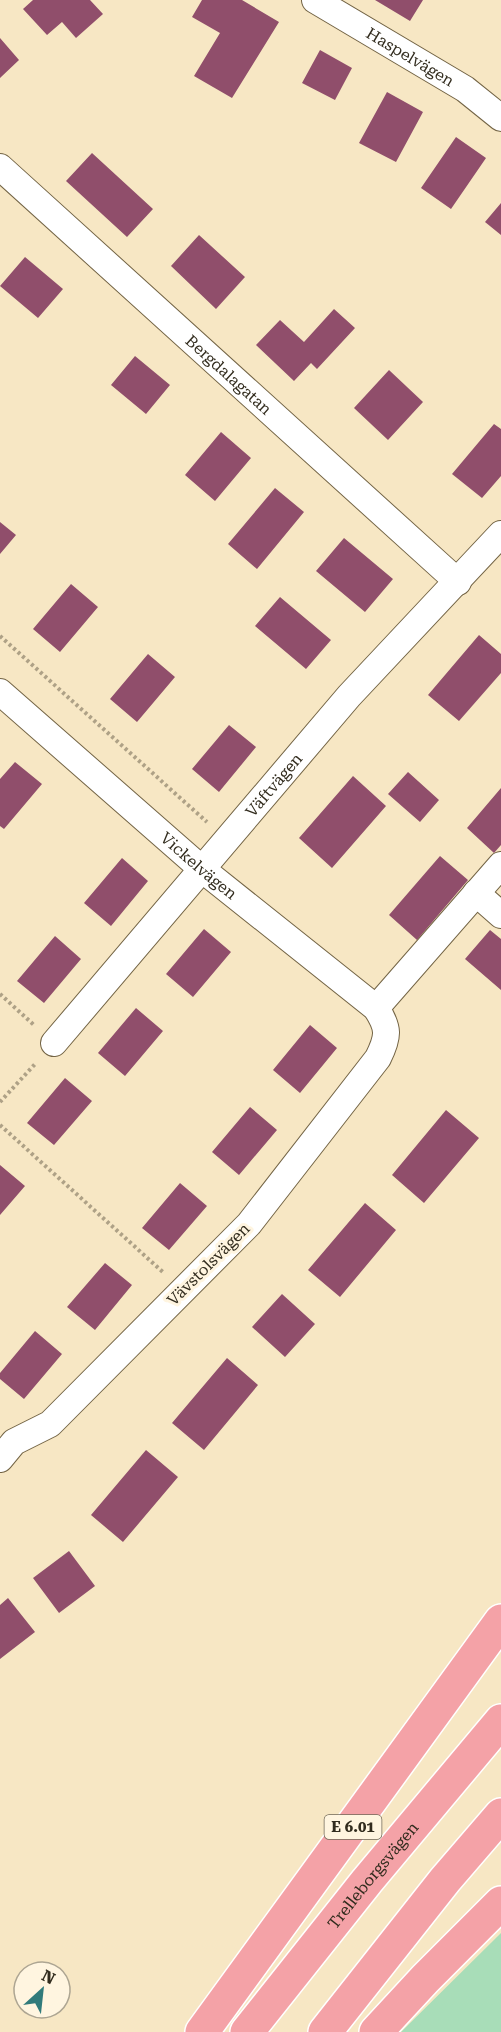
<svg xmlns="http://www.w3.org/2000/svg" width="501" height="2032" viewBox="0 0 501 2032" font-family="'Roboto Serif',serif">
<rect width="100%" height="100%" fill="#f7e7c4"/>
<path fill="#a8ddb8" d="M501,1933V2032H401Z"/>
<path fill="#904e6b" d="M33,0H90L103,14L76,38L62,22L47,35L23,9Z
M202,0H242L279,22L232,98L194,76L220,33L192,17Z
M375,0H423L410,21Z
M0,38L19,60L0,78Z
M320,50L352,68L335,100L302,83Z
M387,92L423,112L396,162L359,143Z
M456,137L486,158L451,209L421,188Z
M92,153L153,209L127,237L66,181Z
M501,203V235L485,222Z
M199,235L245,277L216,309L171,266Z
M25,257L63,289L38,318L0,286Z
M334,309L355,328L317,369L311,363L294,381L256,345L280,320L304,342Z
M135,356L170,385L146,414L111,385Z
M389,370L423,402L388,440L354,408Z
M494,424L501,429V476L482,498L452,474Z
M221,432L251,458L215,501L185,475Z
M275,488L304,512L257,569L228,544Z
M0,522L16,535L0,554Z
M344,538L393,579L365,612L316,571Z
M71,584L98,607L60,652L33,629Z
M280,597L331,640L306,669L255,626Z
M479,635L501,654V673L459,721L428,695Z
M148,654L175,677L137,722L110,699Z
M229,725L256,747L219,792L192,769Z
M15,762L42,784L4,829L0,826V779Z
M408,772L439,800L420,822L388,794Z
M353,776L386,806L332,868L299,838Z
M501,788V845L494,853L467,828Z
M440,856L468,880L417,940L389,915Z
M122,858L148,881L111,926L84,903Z
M204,929L231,952L193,997L166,974Z
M490,930L501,939V990L465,959Z
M55,936L81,959L44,1003L17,981Z
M136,1008L163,1031L125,1076L98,1053Z
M310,1025L337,1048L300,1093L273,1070Z
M65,1078L92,1101L54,1145L27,1123Z
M250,1107L277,1130L239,1175L212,1152Z
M446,1110L479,1138L424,1203L392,1175Z
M0,1165L25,1186L0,1215Z
M180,1183L207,1206L169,1250L142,1228Z
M365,1203L396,1230L340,1297L308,1270Z
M105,1263L132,1285L95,1330L67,1307Z
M282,1294L315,1324L285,1357L252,1327Z
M35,1331L62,1354L24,1399L0,1379V1373Z
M227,1358L258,1385L204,1450L172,1423Z
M146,1450L178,1477L123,1542L91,1515Z
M69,1551L95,1586L59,1613L33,1578Z
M8,1598L35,1632L0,1659V1605Z"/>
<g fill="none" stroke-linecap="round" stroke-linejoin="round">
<defs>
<g id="minor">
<path id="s1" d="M315,0L465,89L501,118"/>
<path id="s2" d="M0,167L458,582"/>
<path id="s3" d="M0,692L203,870L376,1008C389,1028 389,1036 378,1058L249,1224L50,1424L14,1442L0,1459"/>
<path d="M476,893L501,915"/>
<path d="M376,1008L501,865"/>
<path id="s4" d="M54,1043L349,696L501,534"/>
</g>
<g id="motorway">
<path d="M202,2032L501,1621"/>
<path id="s5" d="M247,2032L367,1881L501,1721"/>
<path d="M325,2032L445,1880L501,1815"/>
<path d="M376,2032L425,1979L501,1903"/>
</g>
</defs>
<use href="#minor" stroke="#736445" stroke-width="28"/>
<use href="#motorway" stroke="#fff" stroke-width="36"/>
<path stroke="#aea186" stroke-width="4" stroke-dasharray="3 3" stroke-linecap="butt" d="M0,636L207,822
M0,994L35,1026
M0,1102L36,1063
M0,1125L164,1273"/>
<use href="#minor" stroke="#fff" stroke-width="26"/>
<use href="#motorway" stroke="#f4a2a7" stroke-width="33"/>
</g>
<g text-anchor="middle" stroke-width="6" stroke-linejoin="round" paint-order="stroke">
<rect fill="#fff5e0" stroke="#706858" stroke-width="1.5" x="324.5" y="1815" width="57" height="24" rx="4.5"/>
<g font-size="15" font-weight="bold" fill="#322c1e">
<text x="353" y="1832">E 6.01</text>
</g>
<g font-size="16" fill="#322c1e" stroke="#fff5e0">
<text dy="6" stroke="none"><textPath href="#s1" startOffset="111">Haspelvägen</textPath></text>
<text dy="6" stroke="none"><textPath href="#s2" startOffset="309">Bergdalagatan</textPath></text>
<text dy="6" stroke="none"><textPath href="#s4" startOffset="339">Väftvägen</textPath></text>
<text dy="6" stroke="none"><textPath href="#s3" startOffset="264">Vickelvägen</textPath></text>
<text transform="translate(208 1264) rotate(-45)" y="6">Vävstolsvägen</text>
<text dy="6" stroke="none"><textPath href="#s5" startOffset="201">Trelleborgsvägen</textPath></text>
</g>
</g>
<g transform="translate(42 1990) rotate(27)"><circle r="28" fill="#fff5e0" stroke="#ada592" stroke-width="1.5"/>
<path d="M0-4.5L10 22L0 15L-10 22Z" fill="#317b7b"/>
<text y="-9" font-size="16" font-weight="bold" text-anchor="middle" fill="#322c1e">N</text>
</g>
</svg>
